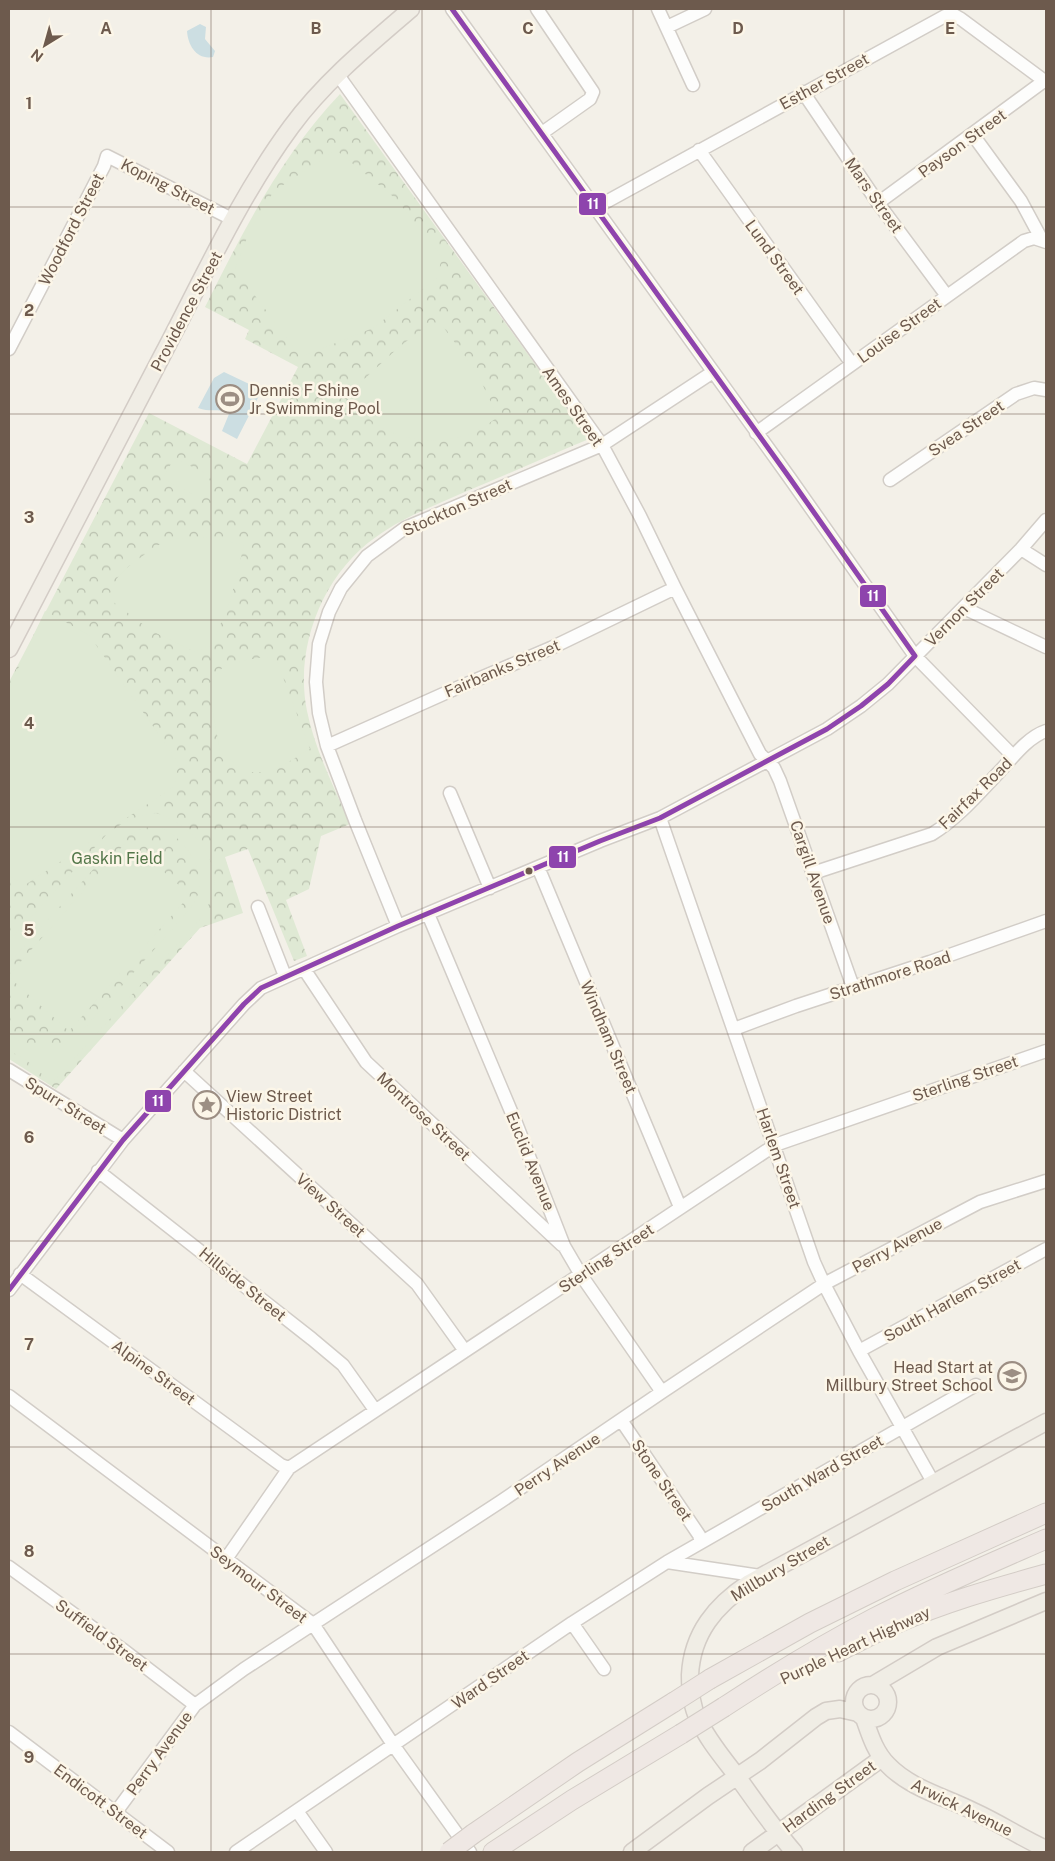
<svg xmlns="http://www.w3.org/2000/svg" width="1055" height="1861" viewBox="0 0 1055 1861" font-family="'Public Sans',sans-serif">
<defs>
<pattern id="park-crowns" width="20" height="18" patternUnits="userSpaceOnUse" patternTransform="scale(1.25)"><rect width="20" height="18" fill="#dfe9d4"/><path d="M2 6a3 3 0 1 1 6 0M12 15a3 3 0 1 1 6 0" fill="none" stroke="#b9c0ae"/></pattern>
</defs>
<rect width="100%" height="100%" fill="#f3f0e8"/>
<path fill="url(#park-crowns)" d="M340,94L589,439C548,456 508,474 467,491C436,505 403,517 376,537C323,574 294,647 307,711C315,750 334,787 350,824L321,836L309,889L286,900L307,956L294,961L248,849L225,857L243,913L200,928L56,1089L9,1059V682L149,413L247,464L298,367L245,339L249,330L205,307C243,231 281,156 340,94Z"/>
<path fill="#dfe9d4" d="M336,150L396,199L442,257L437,278L373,328L301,357L235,269L250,230L274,191Z
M432,322L441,324L476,371L498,417C490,422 483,428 475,432C444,445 401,443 374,422C363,415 356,404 348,394L399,347Z
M174,458L211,476L200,498L163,479Z
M200,537L223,540L244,545L230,602L211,646L195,652L152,631L108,598L117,578L129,566L156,546L173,539Z
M45,611L89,635L178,762L175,786L25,885L9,876V688Z
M265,657L277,661L310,749L272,772H244L220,751L208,685L223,667L246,660Z
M156,813C187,822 219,854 214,888C212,899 207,908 202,917L52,1083L24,1058L9,1051V1032L18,1040L32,1046L45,1048L74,1040L190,909C195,901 200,893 200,884C201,862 177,829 155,827C140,826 127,836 116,844L9,963V941L107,834C123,822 136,815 156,813Z
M128,840L190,895L69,1031L9,977V975Z"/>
<path fill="#ccdee2" d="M200,24L206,27L205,39L215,51L213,57C197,60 188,46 187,31Z
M224,372L262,390L237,439L222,431L229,414C217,407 212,413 198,408L214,378Z"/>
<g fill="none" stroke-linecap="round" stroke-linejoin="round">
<defs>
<path id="minor" d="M452,9L789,477L915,656L1013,756
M537,9L593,92L590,99L542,133
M658,9L693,85
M667,27L705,9
M338,75L602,445L640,516L675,588L760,754L774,768L780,781L853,987
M803,92L878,203L947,296
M973,135L1021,201L1042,240
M699,150L852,364
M878,203L1044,81
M595,208L945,16L954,15L961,19L1046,82
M9,349L104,166L107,156L234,220
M756,433L1024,241L1034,238L1046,242
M890,480L1016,394L1034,388L1046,390
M1021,549L1046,565
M964,608L1046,647
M327,746L450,691L551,648L675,588
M450,793L490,888
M660,818L814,1262L824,1284L859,1351L933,1482
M538,867L680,1207
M813,873L932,834C958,818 979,793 1000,771C1013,757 1028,737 1046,731
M258,907L285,976
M428,914L516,1123L564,1246L581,1275L662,1392
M398,926L355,820L327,746L319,713L316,682L319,644L329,612L341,588L367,556L405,528L602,445L713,372
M304,969L366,1062L562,1245
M734,1029L796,1006L930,962L1046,921
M9,1070L123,1140
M184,1071L417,1284L465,1351
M98,1171L312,1339L343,1365L375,1410
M20,1274L281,1465L289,1468
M9,1290L123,1140L244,1004L261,988L398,926L600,841L660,818L827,729L861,706L888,684L1021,549L1046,520
M859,1351L1046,1249
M9,1396L313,1624L394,1746L470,1852
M621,1420L699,1535L701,1542
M226,1559L289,1468L775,1145L1046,1051
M667,1562L760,1576
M9,1567L122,1649L195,1705
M572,1623L604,1669
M9,1732L168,1852
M297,1811L326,1852
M116,1812L195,1705L244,1669L500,1502L662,1392L824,1284L980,1202L1046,1181
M236,1852L572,1623L667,1562L976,1385"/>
<path id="major" d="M9,649C60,551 112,453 163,354C203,278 240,196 291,127C324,82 369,45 411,9
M854 1702a17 17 0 1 1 34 0a17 17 0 1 1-34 0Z
M873,1685L937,1647L1046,1601
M864,1718C870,1735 875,1752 888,1765C911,1789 946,1797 975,1812C999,1823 1022,1838 1046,1849
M632,1852L708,1796L760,1761L816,1717L826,1711L840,1709L858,1713
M752,1852L882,1758
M794,1852C774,1829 757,1804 739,1779C725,1760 708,1741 698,1719C691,1705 690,1690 690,1675C692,1633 716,1605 749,1583L1046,1422"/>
<path id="highway" d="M838,1652C856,1643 874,1633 893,1625C942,1603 995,1588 1046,1574
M710,1679L810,1623L895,1581L1046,1513
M724,1707C773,1675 822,1645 874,1618C930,1589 989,1564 1046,1539
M473,1834L578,1762L674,1702
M493,1852L572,1800L681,1734"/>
</defs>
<use href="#minor" stroke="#d2cdc7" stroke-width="15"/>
<use href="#major" stroke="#d3ccc6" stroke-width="19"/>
<use href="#highway" stroke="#d3ccc6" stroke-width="21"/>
<use href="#minor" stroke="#fdfdfc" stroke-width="12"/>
<use href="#major" stroke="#f0ede5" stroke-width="16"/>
<use href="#highway" stroke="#efe8e4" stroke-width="19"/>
<defs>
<path id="highway-bridge" d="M674,1702L710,1679
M681,1734L724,1707
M449,1852L473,1834"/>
</defs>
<use href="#highway-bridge" stroke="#d3ccc6" stroke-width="21" stroke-linecap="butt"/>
<use href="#highway-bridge" stroke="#efe8e4" stroke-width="19"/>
<defs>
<path id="bus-1" d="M9,1290L123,1140L244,1004L261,988L398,926L600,841L660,818L827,729L861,706L888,684L915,656L789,477L452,9"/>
</defs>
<use href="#bus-1" stroke="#fcf6e8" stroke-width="9"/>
<use href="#bus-1" stroke="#8e44ad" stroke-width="5"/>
</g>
<path fill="none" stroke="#6d5a4d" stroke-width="1" stroke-opacity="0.55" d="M211,9V1852M422,9V1852M633,9V1852M844,9V1852M9,207H1046M9,414H1046M9,620H1046M9,827H1046M9,1034H1046M9,1241H1046M9,1447H1046M9,1654H1046"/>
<defs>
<symbol id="stadium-ring" viewBox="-11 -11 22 22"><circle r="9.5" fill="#fcf6e8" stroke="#9c8e83" stroke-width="1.5"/><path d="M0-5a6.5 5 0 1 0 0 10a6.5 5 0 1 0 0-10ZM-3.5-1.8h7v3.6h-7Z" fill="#9c8e83"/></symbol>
<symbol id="sight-ring" viewBox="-11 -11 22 22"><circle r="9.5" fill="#fcf6e8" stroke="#9c8e83" stroke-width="1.5"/><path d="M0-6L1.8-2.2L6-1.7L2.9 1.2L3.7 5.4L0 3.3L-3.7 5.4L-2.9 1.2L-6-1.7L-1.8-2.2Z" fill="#9c8e83"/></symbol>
<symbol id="school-ring" viewBox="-11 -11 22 22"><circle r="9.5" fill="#fcf6e8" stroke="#9c8e83" stroke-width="1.5"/><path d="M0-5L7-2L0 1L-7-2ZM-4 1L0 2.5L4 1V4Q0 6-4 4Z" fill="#9c8e83"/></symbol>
</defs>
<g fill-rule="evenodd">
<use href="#stadium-ring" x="214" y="383" width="32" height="32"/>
<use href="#sight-ring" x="191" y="1089" width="32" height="32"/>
<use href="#school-ring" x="996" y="1360" width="32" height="32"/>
</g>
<circle fill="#6d5a4d" stroke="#fcf6e8" stroke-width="2" cx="529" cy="871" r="4.5"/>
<g text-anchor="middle" stroke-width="5" stroke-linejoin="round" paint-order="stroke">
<g font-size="16" fill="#6d5a4d" stroke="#fcf6e8">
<text transform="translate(824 81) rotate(-29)" y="6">Esther Street</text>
<text transform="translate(962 143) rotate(-36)" y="6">Payson Street</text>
<text transform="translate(168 186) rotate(27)" y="6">Koping Street</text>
<text transform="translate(874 195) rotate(55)" y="6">Mars Street</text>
<text transform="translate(71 229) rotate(-63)" y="6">Woodford Street</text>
<text transform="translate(775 257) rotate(54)" y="6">Lund Street</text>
<text transform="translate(186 311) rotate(-62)" y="6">Providence Street</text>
<text transform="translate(899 330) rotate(-36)" y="6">Louise Street</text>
<text transform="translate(573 406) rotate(55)" y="6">Ames Street</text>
<text transform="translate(966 428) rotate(-34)" y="6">Svea Street</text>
<text transform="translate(457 507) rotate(-24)" y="6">Stockton Street</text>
<text transform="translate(964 607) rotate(-45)" y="6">Vernon Street</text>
<text transform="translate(502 668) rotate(-23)" y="6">Fairbanks Street</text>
<text transform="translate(975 793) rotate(-44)" y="6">Fairfax Road</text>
<text transform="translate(813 872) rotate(71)" y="6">Cargill Avenue</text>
<text transform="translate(890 975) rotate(-18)" y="6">Strathmore Road</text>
<text transform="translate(609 1037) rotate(67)" y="6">Windham Street</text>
<text transform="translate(965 1078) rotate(-19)" y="6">Sterling Street</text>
<text transform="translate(66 1105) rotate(32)" y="6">Spurr Street</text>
<text transform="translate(424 1116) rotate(43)" y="6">Montrose Street</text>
<text transform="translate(779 1158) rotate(71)" y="6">Harlem Street</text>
<text transform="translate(531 1161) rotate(68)" y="6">Euclid Avenue</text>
<text transform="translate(331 1205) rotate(42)" y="6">View Street</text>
<text transform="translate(897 1245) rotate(-28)" y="6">Perry Avenue</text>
<text transform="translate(606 1258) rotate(-34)" y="6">Sterling Street</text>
<text transform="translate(243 1284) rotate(39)" y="6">Hillside Street</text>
<text transform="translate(952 1300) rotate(-29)" y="6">South Harlem Street</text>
<text transform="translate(154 1372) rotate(36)" y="6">Alpine Street</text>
<text transform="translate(557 1464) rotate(-34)" y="6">Perry Avenue</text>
<text transform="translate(822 1473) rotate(-30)" y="6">South Ward Street</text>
<text transform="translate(662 1480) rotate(56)" y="6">Stone Street</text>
<text transform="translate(780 1568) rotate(-31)" y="6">Millbury Street</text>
<text transform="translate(259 1584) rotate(37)" y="6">Seymour Street</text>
<text transform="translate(102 1635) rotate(36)" y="6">Suffield Street</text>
<text transform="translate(855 1645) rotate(-25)" y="6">Purple Heart Highway</text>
<text transform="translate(490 1679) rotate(-35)" y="6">Ward Street</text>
<text transform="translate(159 1753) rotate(-54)" y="6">Perry Avenue</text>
<text transform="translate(829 1796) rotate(-36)" y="6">Harding Street</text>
<text transform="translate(101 1801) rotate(37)" y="6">Endicott Street</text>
<text transform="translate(962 1807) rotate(26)" y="6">Arwick Avenue</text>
</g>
<g font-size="16" fill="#6d5a4d" stroke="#fcf6e8" text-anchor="start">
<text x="249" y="396">Dennis F Shine<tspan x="249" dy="18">Jr Swimming Pool</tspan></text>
<text x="226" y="1102">View Street<tspan x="226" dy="18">Historic District</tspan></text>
<text x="993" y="1373" text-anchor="end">Head Start at<tspan x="993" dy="18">Millbury Street School</tspan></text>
</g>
<g font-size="16" fill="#54774a" stroke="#fcf6e8">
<text x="117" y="864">Gaskin Field</text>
</g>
</g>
<g font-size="16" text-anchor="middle" font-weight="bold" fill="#6d5a4d" stroke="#fcf6e8" stroke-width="5" stroke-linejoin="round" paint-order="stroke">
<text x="106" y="34">A</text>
<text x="316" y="34">B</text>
<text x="528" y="34">C</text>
<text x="738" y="34">D</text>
<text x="950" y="34">E</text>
<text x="29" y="109">1</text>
<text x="29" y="316">2</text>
<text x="29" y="523">3</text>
<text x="29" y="729">4</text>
<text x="29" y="936">5</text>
<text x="29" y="1143">6</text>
<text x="29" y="1350">7</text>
<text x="29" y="1557">8</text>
<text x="29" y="1763">9</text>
</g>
<g stroke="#fcf6e8" stroke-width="2">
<rect x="578" y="192" width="29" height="24" rx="5" fill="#8e44ad"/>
<rect x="859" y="584" width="28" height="24" rx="5" fill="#8e44ad"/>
<rect x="548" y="845" width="29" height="24" rx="5" fill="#8e44ad"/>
<rect x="144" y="1089" width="28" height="24" rx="5" fill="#8e44ad"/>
</g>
<g font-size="14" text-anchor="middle" font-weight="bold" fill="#fff">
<text x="593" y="209">11</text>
<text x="873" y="601">11</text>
<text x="563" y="862">11</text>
<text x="158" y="1106">11</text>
</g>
<rect width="1055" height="1861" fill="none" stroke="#6d5a4d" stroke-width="20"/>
<g transform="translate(45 45) rotate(217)" stroke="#fcf6e8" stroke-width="4" paint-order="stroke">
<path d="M0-4L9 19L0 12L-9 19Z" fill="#6d5a4d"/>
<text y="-8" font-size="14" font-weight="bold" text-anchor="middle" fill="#6d5a4d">N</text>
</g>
</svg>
